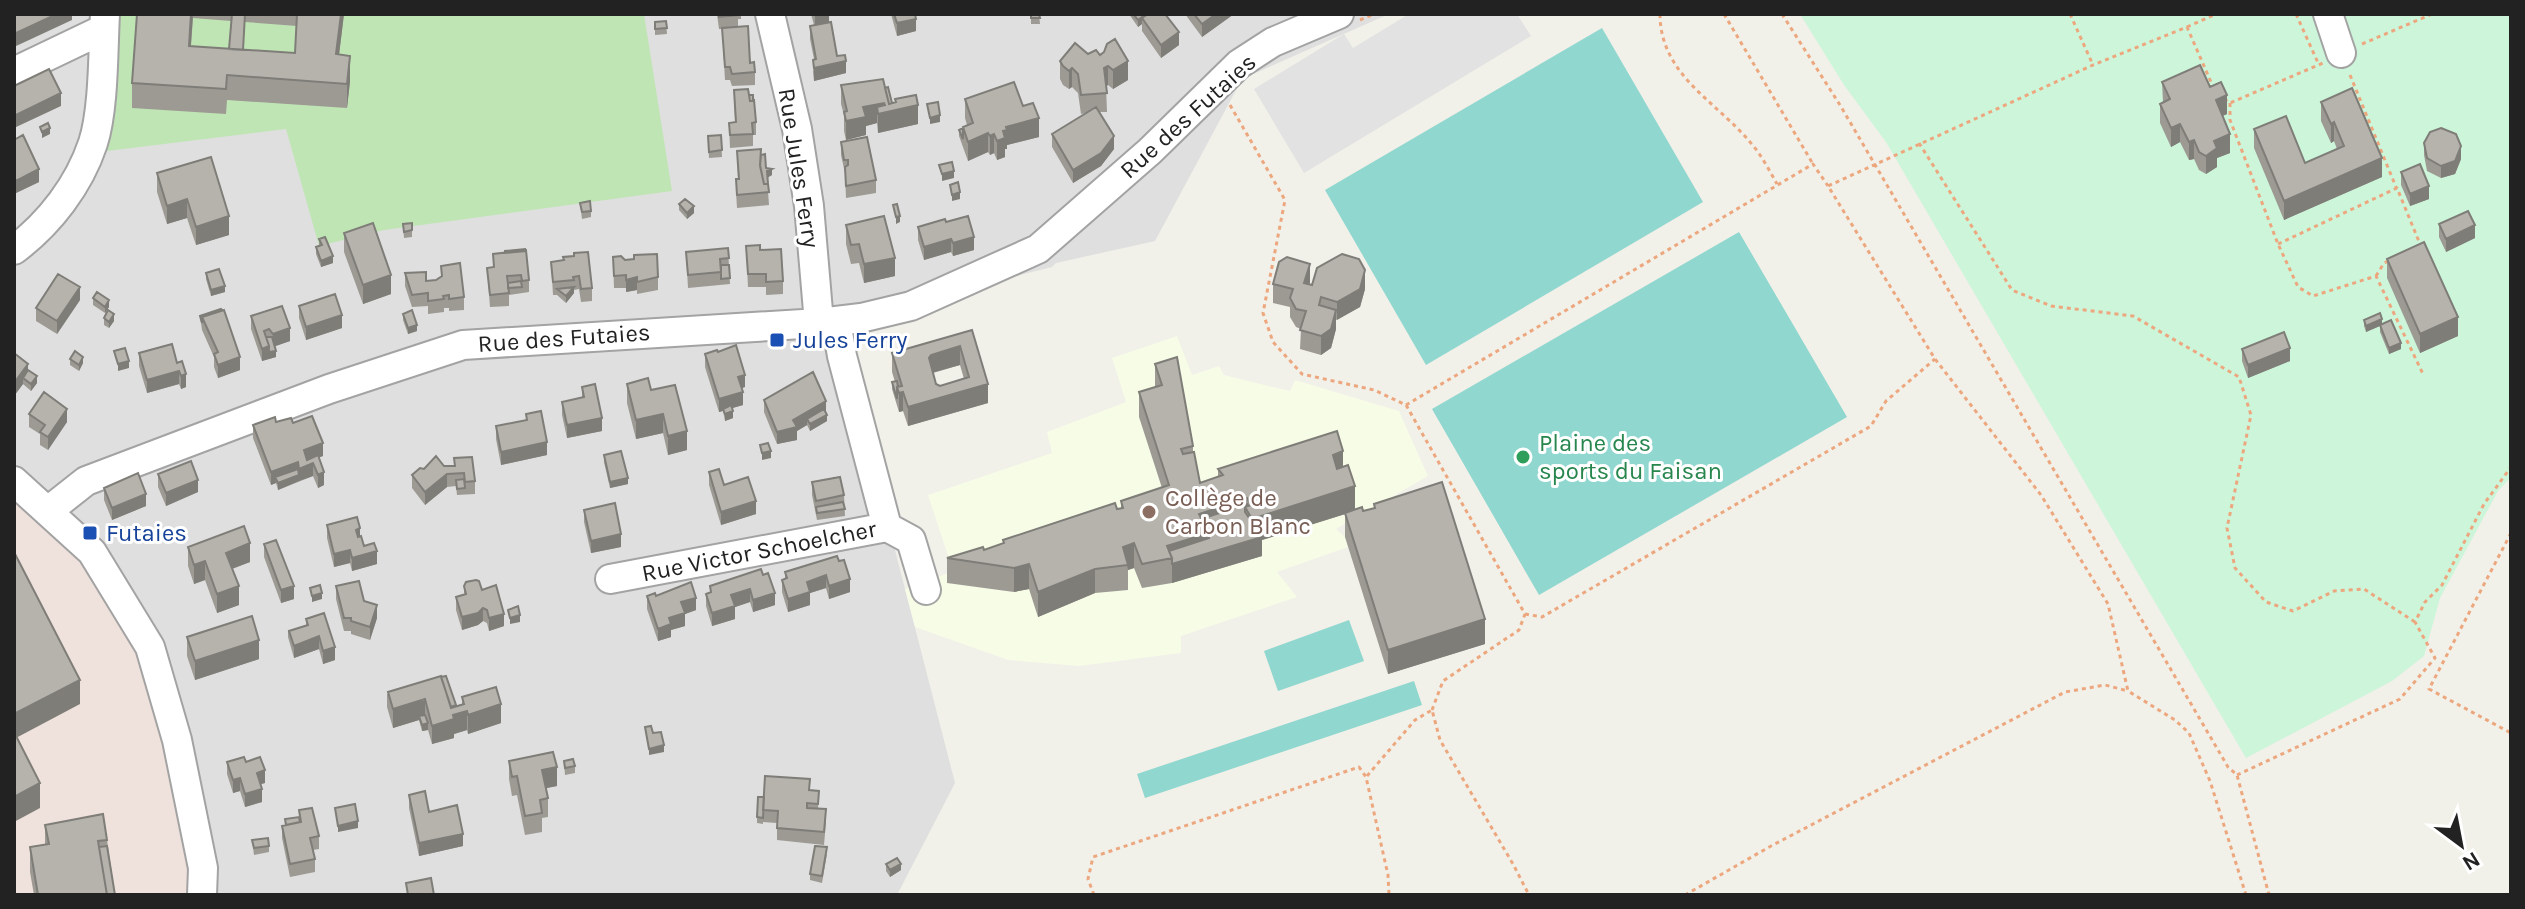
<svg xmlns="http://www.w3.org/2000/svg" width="2525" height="909" viewBox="0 0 2525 909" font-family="Karla,sans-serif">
<rect width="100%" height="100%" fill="#f1f0e9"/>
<path fill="#dfdfdf" d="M14,14H1389L1242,79L1155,241L1056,263L1052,267L836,321L955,783L897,895H147L14,491Z"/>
<path fill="#efe1db" d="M14,491L48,511L150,647L201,895H14Z"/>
<path fill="#f7fce7" d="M1177,336L1192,375L1219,366L1224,375L1290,391L1295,380L1399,411L1428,476L1336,529L1345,537L1348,547L1277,572L1297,597L1181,636V653L1079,666L1008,660L915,627L905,589L953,571L928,495L1052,453L1047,432L1126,402L1112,358Z"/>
<path fill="#c0e5b5" d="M118,14H644L672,191L384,230L319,246L286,129L99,152Z"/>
<path fill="#ccf5da" d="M1800,14H2511V477L2498,491L2440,598L2424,656L2392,681L2246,758L1886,142L1844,85Z"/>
<path fill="#90d7cf" d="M1602,28L1703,202L1426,365L1325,190Z
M1739,232L1847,417L1539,595L1432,409Z
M1349,620L1364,661L1278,691L1264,651Z
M1414,681L1422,705L1145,798L1137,774Z"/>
<path fill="#e2e2e2" d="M1409,14H1517L1531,36L1304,173L1254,89L1344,34L1353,48Z"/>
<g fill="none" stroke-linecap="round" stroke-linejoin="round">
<defs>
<path id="minor" d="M770,14L797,129L809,206L819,323
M2328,14L2341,53
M14,72L104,29
M14,250C50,223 79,185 93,143C104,109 103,50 105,14
M14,481L92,552L150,647L177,740L203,868L202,895
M48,511L86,481L329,389L463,345L819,323L861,318L911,306L1038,249L1150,151L1239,64L1273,42L1339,14
M887,527L911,540L926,590
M610,579L887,527L842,356L836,321"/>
</defs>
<use href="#minor" stroke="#a3a3a3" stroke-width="32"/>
<path stroke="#eda77e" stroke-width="3" stroke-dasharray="4 4" stroke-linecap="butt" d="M1660,14C1660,75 1717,102 1750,142C1761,154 1769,170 1777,184
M1724,14L1813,164
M1782,14L1840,105L2228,767L2237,775L2269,895
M2070,14L2093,65
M2296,14L2319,65
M1360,20L1374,14
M2187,27L2216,14
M2362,44L2432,14
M2350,75L2396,187
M2214,89L2187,27L2093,65L1828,186L1935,359L2041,495L2108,604L2128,691L2175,720L2189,733L2210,781L2246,895
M2224,99L2230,103L2323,63
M2230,103V120L2278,244L2298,287L2313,296L2376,276L2423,374
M1230,105L1285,200L1263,313L1273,342L1302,374L1374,390L1406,405L1525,614
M1919,143L2012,290L2051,306L2133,316L2239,377L2251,415L2227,528L2235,568L2266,602L2293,611L2334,591L2364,589L2415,622
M2278,244L2397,188L2420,244
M2376,276L2384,263L2389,261
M1406,405L1813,164L1828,186
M2511,533L2429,689L2511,733
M1525,614L1542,617L1871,426L1886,401L1935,359
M1432,710L1443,681L1519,630L1525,614
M2237,775L2400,699L2435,658L2415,622L2425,602L2442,585L2484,504L2511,467
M1367,776L1415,720L1432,710L1440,740L1513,864L1529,895
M1094,895L1088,879L1093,857L1359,767L1366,777L1388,875L1389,895
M1685,895L1771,846L2065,692L2105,685L2128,691"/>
<use href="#minor" stroke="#fff" stroke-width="28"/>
</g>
<path fill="#9d9a94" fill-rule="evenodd" d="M137,14H344L339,55L350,81L347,108L227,100L226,114L132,108V83ZM193,18L231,21L229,49L191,46ZM245,22L297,26L295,53L243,50Z
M717,14H741V19H738V27L755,72V85L732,86L730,80H725L722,29H719Z
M811,14H829V22L821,24L846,73L814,81L813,72L814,59L810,39V26L814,25Z
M891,14H915L916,31L897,36Z
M1031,14H1039L1040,24H1031Z
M1129,14H1165L1179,45L1161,58L1142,31V24L1138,27Z
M1185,14H1234L1202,37Z
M666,21L667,34L655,35V22Z
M1088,54L1100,55L1128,80L1113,89L1108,85L1106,86L1107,112H1100L1114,149L1101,166L1073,183L1052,147V134L1086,113L1081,114L1078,93L1072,87L1069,89L1063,85L1060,79V61Z
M2162,82L2210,87L2227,114L2222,116L2230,153L2217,158V167L2206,174L2199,170L2194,159L2189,160L2180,142L2171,147L2160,123V104L2163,102Z
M841,85L892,103H895V99L918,124L878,133L877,123L866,126V135L846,140L844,131V115L841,104Z
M734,90L756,122V135H753V146L730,148L729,123L735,122Z
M965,99L1023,106L1039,137L1007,145V149H1005V157L997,160L994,153L990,155L988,152L968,161L959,136V130L967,125L965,118Z
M2321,102L2382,177L2284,220L2254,148V129L2305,163L2337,149L2334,141L2331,143L2321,121Z
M721,135L722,157L709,158L708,136Z
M14,140L39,182L16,193L14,189Z
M841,142L876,180V193L846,198L845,173L841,155Z
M2424,143L2461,159L2455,174L2441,178L2427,171L2424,155Z
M737,151L761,156L766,168L772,175L767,177L769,205L737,208L736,192V179H738Z
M2401,172L2429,199L2410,206L2401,185Z
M157,173L229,235L196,245L187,218L167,224L157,192Z
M580,203L591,211V217L582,219Z
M679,204L694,213L687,219L679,210Z
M946,222L974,250L953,256L951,252L924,260L918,240V227Z
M412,223V237L404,238L403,224Z
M2439,224L2475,238L2446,252L2439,237Z
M846,225L895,276L864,283L859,263L851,264L846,244Z
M344,233L391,294L363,304L344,252Z
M319,239L333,263L321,267L316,254V247L319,246Z
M746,246L783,281V294L766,295V287H748Z
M728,248L730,284L688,288L686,252Z
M493,254L529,280V292L509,295V306L490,307L487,268L493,267Z
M613,257L625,260L658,277V290L637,294V290L626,292V288H614Z
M2387,259L2458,336L2420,353L2387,278Z
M563,260L592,288V301L581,302L579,289L574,290V293L566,303L557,295H553L551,262Z
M441,266L464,297V310L449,311V308H444V312L428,314V306L412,307L405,286V273L426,281L436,280L441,276Z
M206,273L225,292L211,296L206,279Z
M1310,282L1309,285L1365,289L1360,307L1336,320V329L1331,348L1321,355L1300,349L1301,329L1296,327L1290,317V307L1273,303V284Z
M93,298L109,307L105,313L93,305Z
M80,300L57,334L36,321V308Z
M299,306L342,328L306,340L299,318Z
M221,309L240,370L218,378L214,367V357L202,330L200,316Z
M403,314L417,331L408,334L403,320Z
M251,316L290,341L275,346L276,357L262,361L251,329Z
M104,318L114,321L109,328L104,325Z
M2364,320L2382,324L2401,349L2389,354L2380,332V326L2366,332L2364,326Z
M972,330L988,403L908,426L903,411L899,412L892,389V382H895L892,372V353ZM960,365L964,379L940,386L936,384L933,373Z
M2242,349L2290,361L2248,378L2242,361Z
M718,352L745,387L742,388L743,405L732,408L733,418L725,421L723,411L719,412L705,367V354Z
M14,353L28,370L37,383L31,391L23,384L14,396Z
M139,353L177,363L186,387L181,389L179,384L147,393L139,366Z
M70,359L83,363L79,371L70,365Z
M1155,364L1193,446V452L1200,483L1218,477V469L1343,467L1355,510L1363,511L1374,508V504L1485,644L1388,674L1345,537V514L1262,540V556L1172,583L1142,588L1134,568L1128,570V590L1095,593L1038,617L1029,589L1014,592L947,583V558L984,550L1003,544V540L1121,508V501L1162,488L1139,417V392L1155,387Z
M627,384L651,390L687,450L668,455L663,433L636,439L627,403Z
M582,387L602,431L567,438L562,415V402L582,398Z
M764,400L826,413L827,421L810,431L807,425L797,431V440L777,444L764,412Z
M29,414L67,422L48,450L40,445V434L29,427Z
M526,414L547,455L501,465L496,439V426L526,420Z
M276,422L293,423L323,456L318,457L324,485L318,488L313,476L278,490L276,483L271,485L253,438V425Z
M604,455L628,484L610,488L604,462Z
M454,466L475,481V494L457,495L456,486L447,487L425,505L412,488V475L424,469Z
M709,472L756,514L721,525L709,485Z
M158,474L198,492L166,506L158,487Z
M812,482L844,495L845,516L817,520L812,495Z
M104,488L146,506L112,520L104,500Z
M584,510L621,547L591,553L584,522Z
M327,525L360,536L364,546L377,564L352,571L350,563L334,567L327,538Z
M264,544L294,599L281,603L264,557Z
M188,547L250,562L232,569L239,605L217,613L205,580L194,584L188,566Z
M837,556L850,592L829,599L826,588L810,593V605L788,612L782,592V580L785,579V572Z
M761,569L775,605L753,612L750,602L735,607V619L712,626L706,606V594L710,592V586Z
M336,586L364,601L377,618L370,640L351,634V631H344L336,599Z
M464,586L482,590L504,626L489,631L487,623L483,621L478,625L462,630L456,610V597L464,595Z
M647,596H656L696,610L685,614V626L671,630V637L658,641L647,609Z
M306,619L335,660L323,664L319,649L294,658L288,637V631L306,625Z
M187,637L259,659L195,680L187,656Z
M387,694L456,707L462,705V697L501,723L468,734L467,730L454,734V738L432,744L428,730L422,731L419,720L393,728L387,707Z
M509,761L557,786L546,788L548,798V817L542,818V832L525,835L517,795L512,796L509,779Z
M564,761L575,766V773L565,775Z
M227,762H246L265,783L261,784L262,802L245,807L240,791L233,793L227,774Z
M810,790L819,791L818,809L826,822L824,845L777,840V823L763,822V824L757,823V817L764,797Z
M409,795L463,846L419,856L409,808Z
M299,810L319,836V849L313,850L315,859V872L290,877L282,838V826L285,825V819L299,817Z
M45,825L107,840L115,895H34L30,872V847L45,845Z
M252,840L269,846V852L254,855Z
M827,854L822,883L810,880V874Z
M886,864L901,870L890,877L886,871Z"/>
<path fill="#7f7d78" d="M57,14H72V20L14,47V34Z
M191,14H193L189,71V46Z
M341,14H344L336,79V54Z
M815,14H829V22L815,26Z
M1146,14L1142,18V24L1138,27V20Z
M1216,14H1234L1202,37V24Z
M916,19V31L897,36V23Z
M1179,32V45L1161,58V45Z
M350,56V81L347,108V84Z
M846,61V73L814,81V68Z
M1128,61V80L1113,89V70Z
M1108,66V85L1104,87L1100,67Z
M1072,68V87L1069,89V71Z
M61,93V106L14,128V116Z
M2227,95V114L2216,119V100Z
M884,103L918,105V124L878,133V114L877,107V123L866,126V135L846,140V121L863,107Z
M940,115V122L930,124V118Z
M1039,118V137L1007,145V149H1005V157L997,160V141L1006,127Z
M2334,122V141L2331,143V124Z
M2180,124V142L2171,147V128Z
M50,128V134L42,138V132Z
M988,133V152L968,161V142Z
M994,134V153L990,155V136Z
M2230,134V153L2217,158V167L2206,174V156L2214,141Z
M1114,136V149L1101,166L1073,183V170Z
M2194,140V159L2189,160V142Z
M2461,146V159L2455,174L2441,178V166Z
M2382,158V177L2284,220V201Z
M39,169V182L16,193V181Z
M772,169V175L767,178V171Z
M954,171V178L942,181V174Z
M2429,186V199L2410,206V194Z
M960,192V199L952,201V195Z
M187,199V218L167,224V206Z
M694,206V213L687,219V213Z
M229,216V235L196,245V227Z
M900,216V222L896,224V217Z
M2475,225V238L2446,252V239Z
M974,237V250L953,256V243Z
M951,239V252L924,260V247Z
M333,256V263L321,267V261Z
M895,258V276L864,283V264Z
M1310,264V282L1304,302V283Z
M1365,270V289L1360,307L1337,320V302Z
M391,275V294L363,304V285Z
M637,277V290L626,292V280Z
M225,286V292L211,296V290Z
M80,287V300L57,334V321Z
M574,287V293L566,303V296Z
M109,300V307L105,313V307Z
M1336,310V329L1331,348L1321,355V336Z
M114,314V321L109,328V322Z
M342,315V328L306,340V327Z
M2458,317V336L2420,353V334Z
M2382,319V325L2366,332V326Z
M417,325V331L408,334V328Z
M290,328V341L273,347V334Z
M2401,343V349L2389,354V348Z
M269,346L276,351V357L262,361V349Z
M960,346V365L931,373L929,358L931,355Z
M2290,348V361L2248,378V365Z
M83,357V363L79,371V365Z
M240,357V370L218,378V365Z
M129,361V368L118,371V364Z
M28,364V377L23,378V384L14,396V383Z
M179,371V384L147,393V380Z
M186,374V387L181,389V376Z
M745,375V387L738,389V377Z
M37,376V383L31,391V384Z
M988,384V403L908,426V407Z
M743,392V405L719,412V399Z
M903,392V411L899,412V393Z
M826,401V414L807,419V425L797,431V440L777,444V432L793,420Z
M67,409V422L48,450V437Z
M733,411V418L725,421V414Z
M663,414V433L636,439V420Z
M827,415V421L810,431V424Z
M602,418V431L567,438V425Z
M687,431V450L668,455V436Z
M547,442V455L501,465V452Z
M323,443V456L304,463V450Z
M771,451V458L762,460V453Z
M1343,451V476L1333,479V455Z
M298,462V475L275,477L276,483L271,485V472Z
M313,463V476L299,481V469Z
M324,472V485L318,488V475Z
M447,474V487L425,505V492Z
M299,475V481L278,490V483Z
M628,478V484L610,488V482Z
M198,480V492L166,506V493Z
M1355,486V511L1262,540V556L1172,583V558L1167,546L1199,514L1247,498V511L1245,507L1209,535L1252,540V519Z
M146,494V506L112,520V508Z
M756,501V514L721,525V512Z
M360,528V541L356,542V530Z
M621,534V547L591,553V541Z
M250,543V562L226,571V553Z
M1134,543V568L1128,570L1123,547Z
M350,550V563L334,567V554Z
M377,551V564L352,571V558Z
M205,561V580L194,584V565Z
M1029,564V589L1014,592V568Z
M1095,569V593L1038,617V592Z
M826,575V588L810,593V605L788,612V599L807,582Z
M850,579V592L829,599V586Z
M239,586V605L217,613V594Z
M294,586V599L281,603V590Z
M750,589V602L735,607V619L712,626V613L731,595Z
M322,593V599L312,602V596Z
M775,593V605L753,612V600Z
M696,598V610L685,614V626L671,630V637L658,641V629L669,618L681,602Z
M377,605V618L370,640V627Z
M483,608V621L478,625L462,630V617Z
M504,614V626L489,631V618Z
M520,615V622L510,624V618Z
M1485,619V644L1388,674V650Z
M319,636V649L294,658V646Z
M259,640V659L195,680V661Z
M335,647V660L323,664V651Z
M80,680V704L14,739V714Z
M425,700V718L419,716V720L393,728V709Z
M501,704V723L468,734V715Z
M456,705V714L467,711V730L454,734V738L432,744V726L449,708Z
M428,723V730L422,731V725Z
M664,745V752L649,755V749Z
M557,767V786L542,789V770Z
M265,770V783L257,785V773Z
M240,778V791L233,793V780Z
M40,783V808L14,822V797Z
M262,789V802L245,807V794Z
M358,821V828L338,832V826Z
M463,834V846L419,856V843Z
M901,864V870L890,877V870Z"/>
<path fill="#b6b3ac" stroke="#7f7d78" stroke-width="2" fill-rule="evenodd" d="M14,14H57L14,34Z
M137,14H191L189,46L295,53L297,14H341L336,54L350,56L347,84L227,75L226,89L132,83Z
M232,14H245L243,50L229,49Z
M719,14H738V15L719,17Z
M894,14H915L916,19L897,23Z
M1031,14H1039L1040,18H1031Z
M1133,14H1146L1138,20Z
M1148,14H1165L1179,32L1161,45L1142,18Z
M1194,14H1216L1202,24Z
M666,21L667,28L655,29V22Z
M831,22L837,56L845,55L846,61L814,68L813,60L816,59L810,26Z
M748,26L750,63L754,62L755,72L732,74L730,67H725L722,28Z
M1115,39L1128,61L1113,70L1108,66L1104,68L1107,93L1081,95L1078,74L1072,68L1069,71L1063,66L1060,61L1075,43L1088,54L1096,50L1100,55L1104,52L1107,44Z
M2200,65L2210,87L2221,82L2227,95L2216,100L2230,134L2214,141L2217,148L2206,156L2199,152L2194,140L2189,142L2180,124L2171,128L2160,104L2170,99L2162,82Z
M49,69L61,93L14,116V86Z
M883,79L889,104L896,102L895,99L916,95L918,105L878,114L877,107L885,105L884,103L863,107L866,117L846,121L844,112L847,111L841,85Z
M1014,82L1023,106L1033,103L1039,118L1006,127L1007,130L1003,131L1005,138L997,141L994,134L990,136L988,133L968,142L963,127L973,123L965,99Z
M888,87L892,103L889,104L885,88Z
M2352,88L2382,158L2284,201L2254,129L2286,116L2305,163L2344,146L2334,122L2331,124L2321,102Z
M748,89L750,101L754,100L756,122L752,123L753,134L730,135L729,123L736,122L734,90Z
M749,95H753V101H750Z
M938,102L940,115L930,118L927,104Z
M1096,107L1114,136L1101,153L1073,170L1052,134Z
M48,123L50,128L42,132L40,127Z
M963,128V139L959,130Z
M2441,128L2456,134L2461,146L2455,161L2441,166L2427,158L2424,143L2430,132Z
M23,135L39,169L16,181L14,176V140Z
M721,135L722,150L709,152L708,136Z
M867,137L876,180L846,186L845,167L848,165V160H844L841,142Z
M761,149L760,165L764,184H768L769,192L737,195L736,179H739L737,151Z
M765,154L766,168L772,169L767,171L768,184H764L760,166L761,155Z
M211,157L229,216L196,227L187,199L167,206L157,173Z
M952,162L954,171L942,174L939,165Z
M2420,164L2429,186L2410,194L2401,172Z
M958,182L960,192L952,195L950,185Z
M685,199L694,206L687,213L679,204Z
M590,201L591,211L582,212L580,203Z
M897,204L900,216L896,217L893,205Z
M2468,211L2475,225L2446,239L2439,224Z
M884,216L895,258L864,264L859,244L851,245L846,225Z
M968,216L974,237L953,243L951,239L924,247L918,227L945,219L946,222Z
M373,223L391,275L363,285L344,233Z
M412,223V230L404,232L403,224Z
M325,237L333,256L321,261L316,247L322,245L319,239Z
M2424,242L2458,317L2420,334L2387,259Z
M760,245V250L781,249L783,281L766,282V274H748L746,246Z
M728,248L729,258L720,259L721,272L688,275L686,252Z
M525,249V251L505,253V251Z
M526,250L529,280L522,281L521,275L507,276L509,293L490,295L487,268L494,267L493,254Z
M588,252L592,288L581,289L579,276L573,277L574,280L553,282L551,262L564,260L563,257L574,256V253Z
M657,254L658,277L637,282V277L626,280V275L614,276L613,257L621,256L625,260L634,259V255Z
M1342,254L1359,259L1365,270L1360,289L1337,302L1321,297L1319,305L1336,310L1331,329L1321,336L1300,330L1306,311L1296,309L1290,298L1293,289L1273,284L1279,262L1287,257L1310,264L1304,283L1312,285L1317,268Z
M460,263L464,297L449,299V295L443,296L444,299L428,301V293L412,295L405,273L426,272V281L436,280L442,276L441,266Z
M721,265H729L730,278L721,279Z
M219,269L225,286L211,290L206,273Z
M58,274L80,287L57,321L36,308Z
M521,281L522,287L508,288V283Z
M574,287L566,296L557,289Z
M97,292L109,300L105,307L93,298Z
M335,294L342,315L306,327L299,306Z
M282,306L290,328L273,334L269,329L264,331L269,346L262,349L251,316Z
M221,309L222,310L202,317V323L200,316Z
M108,310L114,314L109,322L104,318Z
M224,310L240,357L218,365L214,354L218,352L202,317Z
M412,310L417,325L408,328L403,314Z
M2380,313L2382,319L2366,326L2364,320Z
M2391,320L2401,343L2389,348L2380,325Z
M972,330L988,384L908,407L903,392L899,393L897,387L902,386L892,353ZM960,346L969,377L940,386L936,384L929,358L931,355Z
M2284,332L2290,348L2248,365L2242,349Z
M266,337H272L276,351L269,352V346Z
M172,344L177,363L182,361L186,374L181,376L179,371L147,380L139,353Z
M736,345L745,375L738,377L743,392L719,399L705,354L717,350L718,352Z
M125,348L129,361L118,364L114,351Z
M75,351L83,357L79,365L70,359Z
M14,353L28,364L14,383Z
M1177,357L1193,446L1181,449L1183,454L1194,452L1200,483L1223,475L1218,469L1337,431L1343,451L1333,455L1337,469L1348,465L1355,486L1252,519L1245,507L1251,505L1247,498L1199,514L1209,533L1167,546L1172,558L1142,564L1134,543L1123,547L1128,565L1095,569L1038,592L1029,564L1014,568L947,558L983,547L984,550L1004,543L1003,540L1115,503L1117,509L1123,508L1121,501L1169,485L1139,392L1162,385L1155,364Z
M28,370L37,376L31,384L23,378Z
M813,372L826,401L793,420L797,427L777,432L764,400Z
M648,378L651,390L675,385L687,431L668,436L663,414L636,420L627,384Z
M897,381L898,387H897V399L892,382Z
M595,384L602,418L567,425L562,402L584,397L582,387Z
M44,392L67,409L48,437L40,432L45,425L29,414Z
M731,405L733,411L725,414L723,409Z
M824,409L827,415L810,424L807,419Z
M541,411L547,442L501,452L496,426L527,420L526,414Z
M312,416L323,443L304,450L307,460L318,455L324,472L318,475L313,463L299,469L298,462L271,472L253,425L275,417L276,422L291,418L293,423Z
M768,443L771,451L762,453L760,445Z
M621,451L628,478L610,482L604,455Z
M436,456L444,466H455L454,458L472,457L475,481L465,482L464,473L447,474L425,492L412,475L420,468L424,469Z
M191,461L198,480L166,493L158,474Z
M298,469L299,475L278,483L275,477Z
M719,469L724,485L748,477L756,501L721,512L709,472Z
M138,473L146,494L112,508L104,488Z
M840,477L844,495L816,501L812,482Z
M464,479L465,488L457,489L456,480Z
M1442,482L1485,619L1388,650L1345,513L1362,507L1363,511L1375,508L1374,504Z
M843,502L845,509L817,513L816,507Z
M615,503L621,534L591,541L584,510Z
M1247,504L1248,506L1245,507V512L1262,537L1172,564V558L1169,551L1209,538V533L1201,519Z
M357,517L360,528L356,530L358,537L361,536L364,546L374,543L377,551L352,558L350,550L334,554L327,525Z
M244,526L250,543L226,553L239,586L217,594L205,561L194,565L188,547Z
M276,540L294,586L281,590L264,544Z
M14,552L80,680L14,714Z
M837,556L839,561L844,560L850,579L829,586L826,575L807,582L810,592L788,599L782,580L787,578L785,572Z
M761,569L763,575L768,573L775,593L753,600L750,589L731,595L735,606L712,613L706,594L711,592L710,586Z
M476,580L479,581L482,590L496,585L504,614L489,618L487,610L483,608L478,613L462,617L456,597L466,594L464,586L466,582Z
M359,581L364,601L377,605L370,627L351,621V618H344L336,586Z
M691,582L696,598L681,602L685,613L669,618L671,624L658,629L647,596L655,593L656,596Z
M320,585L322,593L312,596L310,588Z
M518,606L520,615L510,618L508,610Z
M324,613L335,647L323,651L319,636L294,646L289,631L308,625L306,619Z
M252,616L259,640L195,661L187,637Z
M441,676L451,708L464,704L462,697L496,687L501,704L468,715L467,711L453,715L454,719L432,726L425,699L393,709L388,692Z
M446,676L456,705L451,707L441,677Z
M425,715L428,723L422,725L419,716Z
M651,726L653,733L661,732L664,745L649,749L645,727Z
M14,732L40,783L14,797Z
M553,752L557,767L542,770L548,798L540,800L542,813L525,816L517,776L512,777L509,761Z
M244,757L246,762L260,757L265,770L257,773L262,789L245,794L240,778L233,780L227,762Z
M573,759L575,766L565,768L564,761Z
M765,776L810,779L809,790L819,791L818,804L807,803V808L826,809L824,832L777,828L778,811L763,810Z
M425,791L429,812L457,805L463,834L419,843L409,795Z
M758,797H764L763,818L757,817Z
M355,804L358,821L338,826L335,808Z
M312,808L319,836L310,838L315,859L290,864L282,826L301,822L299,810Z
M103,814L107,840L98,841L107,895H38L30,847L49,844L45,825Z
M299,817L300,822L286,825L285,819Z
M268,838L269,846L254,848L252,840Z
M107,846L115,895H107L99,847Z
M815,846L827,847L822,876L810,874Z
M897,858L901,864L890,870L886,864Z
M431,878L434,895H408L406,883Z"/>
<g fill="#1a4fb4" stroke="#fff" stroke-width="3">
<rect x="769" y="332" width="16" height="16" rx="4"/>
<rect x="82" y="525" width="16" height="16" rx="4"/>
</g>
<circle fill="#2e9e5b" stroke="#fff" stroke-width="3" cx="1523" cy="457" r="8"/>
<circle fill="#8d6e63" stroke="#fff" stroke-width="3" cx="1149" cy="512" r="8"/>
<g text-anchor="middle" stroke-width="6" stroke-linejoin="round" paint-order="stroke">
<g font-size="24" fill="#222" stroke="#fff">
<text transform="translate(1188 116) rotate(-42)" y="8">Rue des Futaies</text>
<text transform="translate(799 168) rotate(81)" y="8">Rue Jules Ferry</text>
<text transform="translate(564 338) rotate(-4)" y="8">Rue des Futaies</text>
<text transform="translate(759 551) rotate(-11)" y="8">Rue Victor Schoelcher</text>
</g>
<g font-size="24" fill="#164399" stroke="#fff" text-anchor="start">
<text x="793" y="348">Jules Ferry</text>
<text x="106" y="541">Futaies</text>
</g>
<g font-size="24" fill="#27864d" stroke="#fff" text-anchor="start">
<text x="1539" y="451">Plaine des<tspan x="1539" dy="28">sports du Faisan</tspan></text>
</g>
<g font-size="24" fill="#785e54" stroke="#fff" text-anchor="start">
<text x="1165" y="506">Collège de<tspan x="1165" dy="28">Carbon Blanc</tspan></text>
</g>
</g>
<rect width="2525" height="909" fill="none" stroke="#222222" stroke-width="32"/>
<g transform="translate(2461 845) rotate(148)" stroke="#ffffff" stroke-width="6" paint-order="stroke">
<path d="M0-6L14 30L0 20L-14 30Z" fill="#222222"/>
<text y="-12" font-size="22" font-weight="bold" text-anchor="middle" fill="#222222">N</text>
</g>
</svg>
